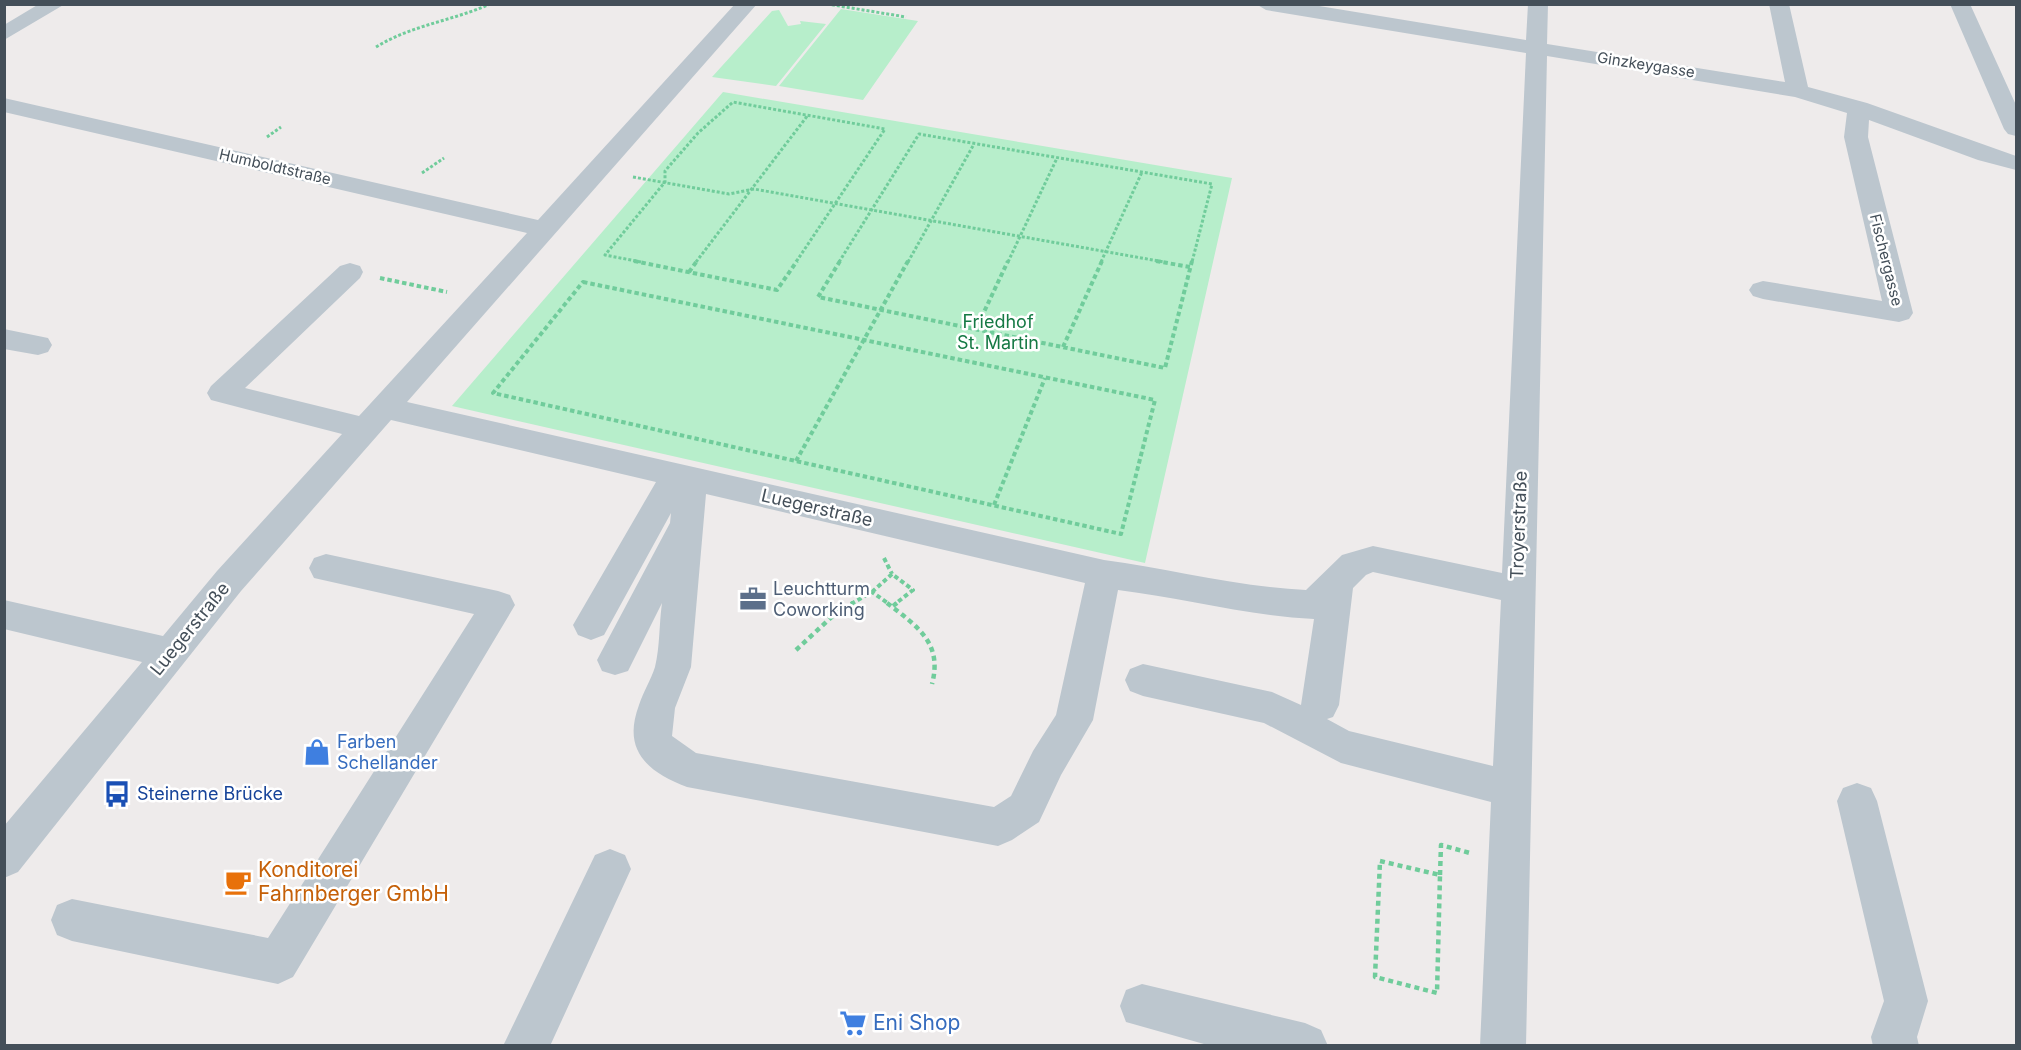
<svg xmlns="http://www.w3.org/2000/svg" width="2021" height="1050" viewBox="0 0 2021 1050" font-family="Inter,sans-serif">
<rect width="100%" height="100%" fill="#eeebeb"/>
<path fill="#b7eecb" d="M841,9L918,21L863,100L779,86Z
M779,10L788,26L801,24L800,21L826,24L776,86L712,77L772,11Z
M723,92L1232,178L1145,563L452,406Z"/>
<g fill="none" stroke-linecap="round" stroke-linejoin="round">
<path stroke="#70cc9b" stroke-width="3" stroke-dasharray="3 2" stroke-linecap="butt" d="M827,4L906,17
M376,47C412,25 452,21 490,4
M267,137L281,127
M422,173L444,158
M633,177L729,194L754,189L1164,262
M641,262L605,255L665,182V171L698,133L733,102L885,129L796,262
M696,262L808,115
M839,262L919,134L1212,184L1192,262
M908,262L974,144
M1008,262L1057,158
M1101,262L1142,172"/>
<path stroke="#70cc9b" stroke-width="4" stroke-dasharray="4.5 3" stroke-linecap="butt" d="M634,261L777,290L797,261
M840,261L818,297L1165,368L1192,261
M1156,261L1190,267
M689,272L697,261
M380,278L447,292
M583,282L1155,400L1121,534L493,393Z
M975,331L1008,261
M1063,347L1102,261
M796,461L908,261
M994,505L1045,378
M884,558L892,574
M872,592L892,574L913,590L895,604
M851,604L872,592L889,604"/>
<path stroke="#70cc9b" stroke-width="4.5" stroke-dasharray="5 4" stroke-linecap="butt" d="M887,603C917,626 943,643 932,684
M893,606L897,603
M796,650L837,612L853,603
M1380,861L1440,875L1437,993L1375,977Z
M1440,875L1441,845L1470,853"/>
<path fill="#bcc6ce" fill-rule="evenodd" d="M39,4H65L4,40V25Z
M735,4H757L407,402L1104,560C1171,569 1239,587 1306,590L1342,555L1373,546L1502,573L1526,53L1266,10L1256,4H1307L1526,40L1528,4H1548L1547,44L1785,82L1769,4H1789L1808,87L1867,103L2016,156V170L1978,160L1869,120L1868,137L1913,313L1909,319L1899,322L1763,299L1753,296L1749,290L1753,284L1763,281L1882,301L1844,137L1847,113L1795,97L1547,56L1526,1046H1480L1491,802L1341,763L1264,723L1143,696L1130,691L1125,680L1130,669L1143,664L1272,692L1301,705L1314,619C1248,616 1184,598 1118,590L1093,720L1061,775L1039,822L1012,840L998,846L687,787C647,772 622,750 639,705C643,692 651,680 655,667C660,647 659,624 662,603L628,671L615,675L602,671L597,660L670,523L671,513L604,635L591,640L578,635L573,625L656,482L391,420L241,591L18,872L4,878V826L142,662L4,629V600L163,636L217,571L342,434L211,400L207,393L211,386L340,266L350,263L360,266L363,272L360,278L245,388L359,416L527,233L4,112V98L538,220ZM706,494L1085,583L1056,715L1033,751L1011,796L994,807L696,753L672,736L675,708L691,667ZM1373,572L1501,600L1493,766L1349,731L1327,719L1333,717L1339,705L1353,588L1366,575Z
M1950,4H1970L2016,105V136L2008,134L2004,129Z
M4,329L48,338L52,345L48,352L38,355L4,349Z
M326,554L498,591L510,595L515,605L293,977L278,984L72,941L57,935L51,920L57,905L72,899L268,938L474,614L314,578L309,568L314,558Z
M1857,783L1871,788L1877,801L1928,1001L1917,1037L1919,1046H1873L1871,1037L1884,1001L1837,801L1843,788Z
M610,849L625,855L631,869L550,1046H503L595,855Z
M1142,984L1305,1023L1321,1030L1328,1046H1211L1126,1022L1120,1006L1126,990Z"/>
</g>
<defs>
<symbol id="office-bare" viewBox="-9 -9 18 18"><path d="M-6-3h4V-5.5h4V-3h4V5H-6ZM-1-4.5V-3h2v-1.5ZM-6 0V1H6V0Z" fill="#5c6f8a" stroke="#fff" stroke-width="2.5" paint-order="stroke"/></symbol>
<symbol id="shop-bare" viewBox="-9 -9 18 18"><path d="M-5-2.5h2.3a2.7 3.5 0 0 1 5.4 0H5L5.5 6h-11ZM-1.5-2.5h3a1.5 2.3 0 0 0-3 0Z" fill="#3f7fe0" stroke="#fff" stroke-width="2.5" paint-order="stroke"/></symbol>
<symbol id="bus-bare" viewBox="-9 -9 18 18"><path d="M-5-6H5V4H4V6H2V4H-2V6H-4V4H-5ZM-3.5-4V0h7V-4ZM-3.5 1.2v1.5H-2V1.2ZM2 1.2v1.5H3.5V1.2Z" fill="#1a4fb4" stroke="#fff" stroke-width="2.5" paint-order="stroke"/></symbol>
<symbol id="cafe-bare" viewBox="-9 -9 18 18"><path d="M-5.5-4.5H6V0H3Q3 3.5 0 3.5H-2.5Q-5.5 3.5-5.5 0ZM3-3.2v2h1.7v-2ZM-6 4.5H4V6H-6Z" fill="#e8710a" stroke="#fff" stroke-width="2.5" paint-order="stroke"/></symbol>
<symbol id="supermarket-bare" viewBox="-9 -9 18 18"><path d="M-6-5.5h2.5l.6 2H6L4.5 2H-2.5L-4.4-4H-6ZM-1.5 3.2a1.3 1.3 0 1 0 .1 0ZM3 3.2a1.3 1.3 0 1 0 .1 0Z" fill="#3f7fe0" stroke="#fff" stroke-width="2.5" paint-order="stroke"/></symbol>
</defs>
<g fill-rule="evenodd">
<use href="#office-bare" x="734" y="580" width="38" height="38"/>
<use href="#shop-bare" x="298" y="733" width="38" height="38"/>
<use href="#bus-bare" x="98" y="775" width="38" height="38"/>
<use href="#cafe-bare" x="219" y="863" width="38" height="38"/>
<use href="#supermarket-bare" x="834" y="1004" width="38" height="38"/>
</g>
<g text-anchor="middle" stroke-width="5" stroke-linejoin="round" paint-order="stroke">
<g font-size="15" fill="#444f59" stroke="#fff">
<text transform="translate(1646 65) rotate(9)" y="5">Ginzkeygasse</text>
<text transform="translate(275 167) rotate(13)" y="5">Humboldtstraße</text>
<text transform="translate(1886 260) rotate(76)" y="5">Fischergasse</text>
</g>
<g font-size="18" fill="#157944" stroke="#fff">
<text x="998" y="328">Friedhof<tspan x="998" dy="21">St. Martin</tspan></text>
</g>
<g font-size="18" fill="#444f59" stroke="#fff">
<text transform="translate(817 508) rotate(13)" y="6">Luegerstraße</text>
<text transform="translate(1519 525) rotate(-88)" y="6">Troyerstraße</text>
<text transform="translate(190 629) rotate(-51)" y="6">Luegerstraße</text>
</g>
<g font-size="18" fill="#4e5e75" stroke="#fff" text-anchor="start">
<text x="773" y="595">Leuchtturm<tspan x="773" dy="21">Coworking</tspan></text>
</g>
<g font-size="18" fill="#366cbe" stroke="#fff" text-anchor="start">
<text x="337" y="748">Farben<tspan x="337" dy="21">Schellander</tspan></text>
</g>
<g font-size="18" fill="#164399" stroke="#fff" text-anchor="start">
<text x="137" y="800">Steinerne Brücke</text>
</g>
<g font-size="21" fill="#c56008" stroke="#fff" text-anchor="start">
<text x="258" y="877">Konditorei<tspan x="258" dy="24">Fahrnberger GmbH</tspan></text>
</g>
<g font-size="21" fill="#366cbe" stroke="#fff" text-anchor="start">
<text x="873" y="1030">Eni Shop</text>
</g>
</g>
<rect width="2021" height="1050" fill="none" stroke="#444f59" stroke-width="12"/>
</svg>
